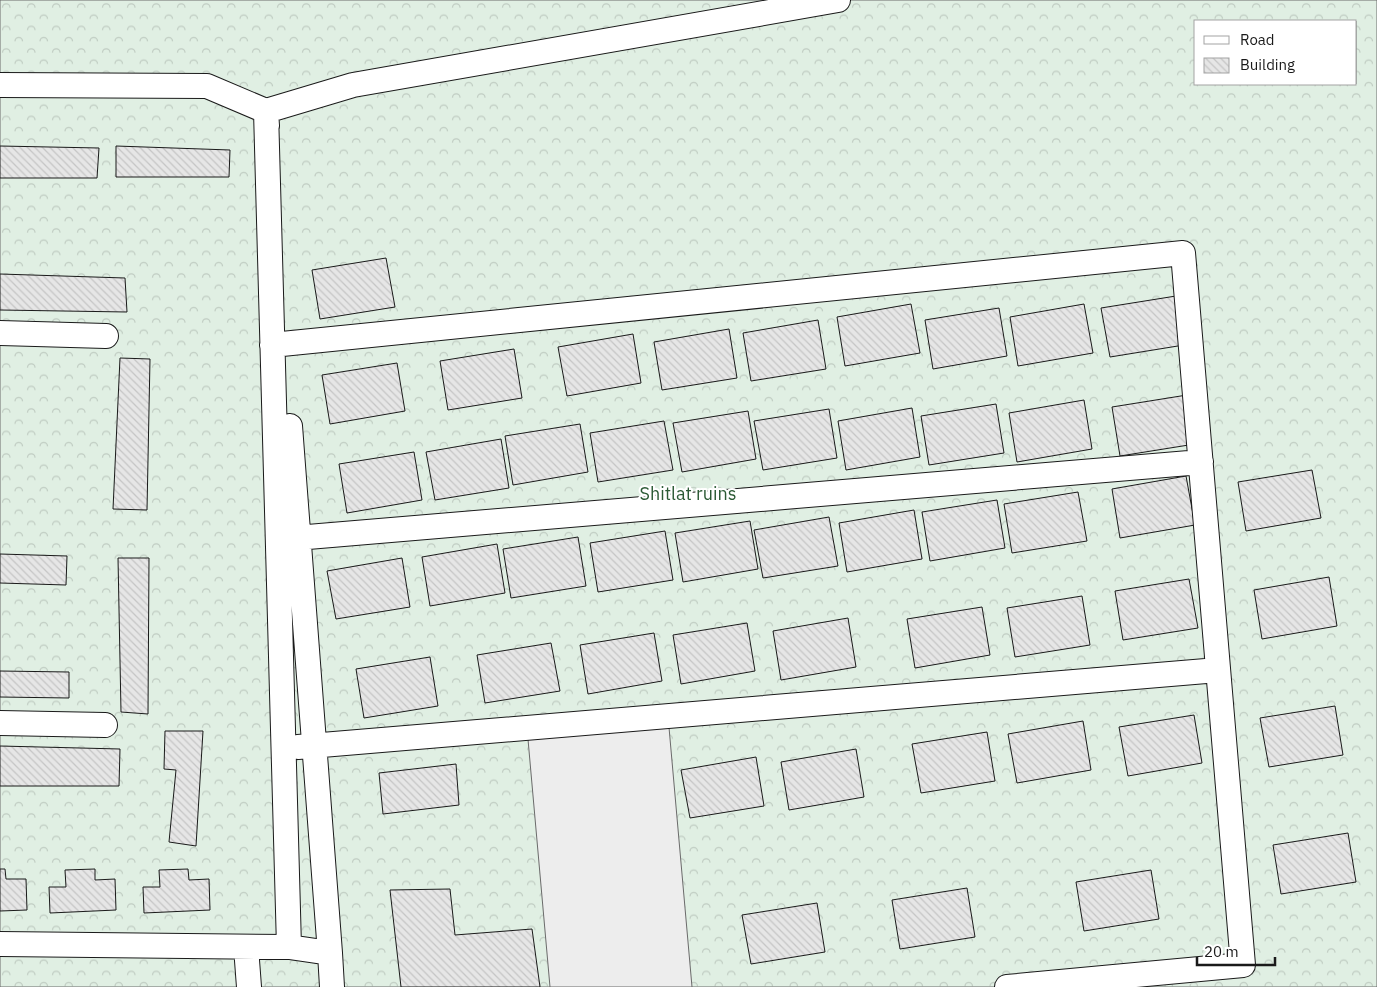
<svg xmlns="http://www.w3.org/2000/svg" width="1377" height="987" viewBox="0 0 1377 987" font-family="'IBM Plex Sans',sans-serif">
<defs>
<pattern id="forest-crowns" width="20" height="18" patternUnits="userSpaceOnUse" patternTransform="scale(1.25)"><rect width="20" height="18" fill="#e0efe3"/><path d="M2 6a3 3 0 1 1 6 0M12 15a3 3 0 1 1 6 0" fill="none" stroke="#c0ccc2"/></pattern>
<pattern id="building-back-hatch" width="6" height="6" patternUnits="userSpaceOnUse" patternTransform="scale(1.25)"><rect width="6" height="6" fill="#e6e6e6"/><path d="M-1 5l2 2M0 0l6 6M5-1l2 2" fill="none" stroke="#c5c5c5"/></pattern>
</defs>
<rect width="100%" height="100%" fill="#fff"/>
<path fill="url(#forest-crowns)" stroke="#6a6a6a" fill-rule="evenodd" d="M0,0H1377V987H0ZM1196,21H1356V84H1196Z"/>
<path fill="#ededed" stroke="#6a6a6a" d="M668,716L692,987H550L527,728Z"/>
<path fill="url(#building-back-hatch)" stroke="#1a1a1a" d="M0,146L99,148L97,178H0Z
M116,146L230,150L229,177H116Z
M386,258L395,307L320,319L312,270Z
M0,274L125,278L127,312L0,310Z
M1176,296L1184,345L1110,357L1101,308Z
M911,304L920,353L845,366L837,317Z
M1084,304L1093,353L1018,366L1010,317Z
M999,308L1007,356L933,369L925,320Z
M818,320L826,369L751,381L743,333Z
M729,329L737,378L662,390L654,342Z
M633,334L641,383L567,396L558,347Z
M514,349L522,398L448,410L440,361Z
M120,358L150,359L147,510L113,509Z
M397,363L405,411L330,424L322,375Z
M1187,395L1195,444L1120,456L1112,407Z
M1084,400L1092,449L1017,462L1009,413Z
M996,404L1004,453L929,465L921,416Z
M912,408L920,457L846,470L838,421Z
M829,409L837,458L763,470L754,421Z
M748,411L756,459L682,472L673,423Z
M664,421L673,470L598,482L590,433Z
M580,424L588,472L513,485L505,436Z
M501,439L509,488L435,500L426,452Z
M414,452L422,500L347,513L339,464Z
M1312,470L1321,518L1246,531L1238,482Z
M1186,476L1195,525L1120,538L1112,489Z
M1078,492L1087,541L1012,553L1004,504Z
M997,500L1005,548L930,561L922,512Z
M914,510L922,559L847,572L839,523Z
M829,517L838,566L763,578L754,530Z
M750,521L758,569L683,582L675,533Z
M665,531L673,580L598,592L590,543Z
M578,537L586,586L511,598L503,549Z
M497,544L505,593L430,606L422,557Z
M0,554L67,556L66,585L0,583Z
M118,558H149L148,714L121,712Z
M402,558L410,607L336,619L327,571Z
M1329,577L1337,626L1262,639L1254,590Z
M1189,579L1198,628L1123,640L1115,591Z
M1082,596L1090,645L1015,657L1007,608Z
M982,607L990,655L915,668L907,619Z
M848,618L856,667L781,680L773,631Z
M747,623L755,671L681,684L673,635Z
M654,633L662,681L588,694L580,645Z
M551,643L560,691L485,703L477,655Z
M430,657L438,706L364,718L356,669Z
M0,671L69,672V698L0,697Z
M1335,706L1343,755L1269,767L1260,718Z
M1194,715L1202,763L1128,776L1119,727Z
M1083,721L1091,770L1017,783L1008,734Z
M165,731H203L196,846L169,842L176,770L164,769Z
M987,732L995,781L921,793L912,744Z
M0,746L120,749L119,786H0Z
M856,749L864,797L789,810L781,762Z
M756,757L764,806L690,818L681,770Z
M456,764L459,805L383,814L379,773Z
M1348,833L1356,882L1281,894L1273,845Z
M0,869H5L6,879H26L27,910L0,911Z
M95,869V880L115,879L116,910L50,913L49,887H66L65,870Z
M188,869L189,880L209,879L210,910L144,913L143,887H160L159,870Z
M1151,870L1159,919L1084,931L1076,882Z
M967,888L975,937L900,949L892,900Z
M450,889L455,935L532,929L540,987H401L390,890Z
M817,903L825,952L751,964L742,915Z"/>
<g fill="none" stroke-linecap="round" stroke-linejoin="round">
<defs>
<path id="minor" d="M0,85L207,86L266,111L267,126
M0,333L106,336
M272,345L1183,253L1243,965L1007,987
M290,426L330,953
M284,539L1201,462
M0,723L105,725
M298,747L1218,670
M0,944L289,947L266,111L353,85L838,0
M246,947L249,987
M289,947L330,953L332,987"/>
</defs>
<use href="#minor" stroke="#1a1a1a" stroke-width="26"/>
<use href="#minor" stroke="#fff" stroke-width="24"/>
</g>
<g text-anchor="middle" stroke-width="4" stroke-linejoin="round" paint-order="stroke">
<g font-size="18" fill="#2b5a34" stroke="#fff">
<text x="688" y="500">Shitlat ruins</text>
</g>
</g>
<rect x="1194" y="20" width="162" height="65" fill="#ffffff" stroke="#a3a3a3"/>
<rect x="1204" y="36" width="25" height="8" fill="#ffffff" stroke="#a3a3a3"/>
<text x="1240" y="45" font-size="15" fill="#1a1a1a">Road</text>
<rect x="1204" y="58" width="25" height="15" fill="url(#building-back-hatch)" stroke="#a3a3a3"/>
<text x="1240" y="70" font-size="15" fill="#1a1a1a">Building</text>
<path d="M1197 957v8h78v-8" fill="none" stroke="#1a1a1a" stroke-width="2.5"/>
<text x="1204" y="957" font-size="15" fill="#1a1a1a" stroke="#ffffff" stroke-width="4" paint-order="stroke">20 m</text>
</svg>
